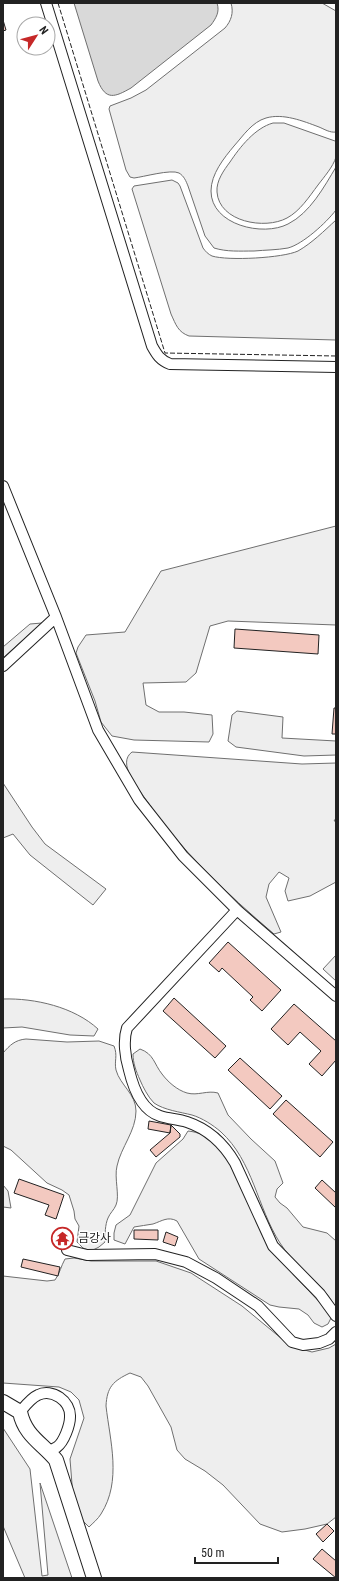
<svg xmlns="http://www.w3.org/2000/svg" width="339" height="1581" viewBox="0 0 339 1581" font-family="'Roboto Condensed','Noto Sans KR',sans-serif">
<rect width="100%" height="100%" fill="#fff"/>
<path fill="#eee" stroke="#6f6f6f" d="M231,3H322L336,11V132C330,133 324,129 319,127C303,121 283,113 266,118C252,122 243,136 234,146C224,158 211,174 211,191C211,225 263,237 288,224C310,213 324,187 336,167V210C326,223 303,244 288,248C277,250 265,250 254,251C240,251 227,252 214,248L205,236L188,186C186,181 184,176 179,173C171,169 143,177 134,178L130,177L126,170L109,109L110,106L131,98L146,90L225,28C231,21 234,13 231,3Z
M273,123H284L335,141L336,142C336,146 337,152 336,157C333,167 324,177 318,185C309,197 300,211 287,218C265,230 219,222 217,192C216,181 224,170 230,162C240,147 255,128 273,123Z
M172,180L178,183L180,186L203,248C206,252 208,254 212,256C228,261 283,258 298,251C312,243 324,231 336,220V340L189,336C178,332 176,325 171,314L132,189L134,186Z
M336,526V625L228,621L210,626L196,673L186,682L143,683L146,705L159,712H184L212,715L213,734L209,742L134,740L112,736L101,722L95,701L76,653L78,647L86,635L125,632L161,571Z
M42,623L3,658V647L30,624Z
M237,711L283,717L282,738L336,741V755L304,756L236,747L228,741L232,715Z
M132,752L302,764L336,763V818L334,821H336V882L310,896L288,901L285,891L289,878L279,872L269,884L266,897L281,932L274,934C226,893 180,850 144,797C137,786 117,763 132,752Z
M3,783L32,827L45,844L106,889L93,905L30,855L13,834L3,838Z
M336,955V981L323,969Z
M3,999C35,998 74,1007 98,1029L94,1036L70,1035L22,1027L3,1028Z
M26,1039L67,1042L99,1041L114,1046C118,1056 114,1061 116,1070C120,1085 136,1094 136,1111C136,1131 121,1147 117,1166C114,1178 120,1196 116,1205C114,1210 110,1213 108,1218C105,1225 105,1234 105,1242L99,1247L91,1251L83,1248L77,1242L79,1226L75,1219L74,1211L69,1195L62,1190L47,1183L11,1150L3,1146V1053C10,1045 15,1040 26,1039Z
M140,1049C154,1054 154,1064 162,1074C168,1082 177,1090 187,1093C198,1096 207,1090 218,1093L228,1115L251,1139L275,1161L283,1183L277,1189L275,1197L280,1203L287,1208L303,1227L327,1233L336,1241V1307C332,1302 329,1296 325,1292C311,1275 292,1262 280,1243C257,1207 253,1161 221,1132C213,1125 202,1118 192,1115C180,1112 164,1110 154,1103C148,1097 143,1087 140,1080C136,1071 133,1063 133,1054Z
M188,1131C210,1133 222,1150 233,1167L271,1251L328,1311L331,1318L328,1324L322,1327L314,1323L308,1315L299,1309L279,1307L270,1305L199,1259L177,1221C168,1216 162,1221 153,1224C147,1225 140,1226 134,1227L125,1244L114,1240V1233L116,1225L130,1215L156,1163L183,1139Z
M3,1185L8,1191L11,1208L3,1207Z
M74,1258L91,1261H156L191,1273L242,1306L282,1339L297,1348L312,1352L329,1348L336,1344V1517L327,1524L305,1529L282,1532L260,1524L223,1485L205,1471L185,1459L177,1450L171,1427L148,1386L141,1377L130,1373C113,1381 107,1387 106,1406C110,1441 122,1481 101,1514C98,1519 93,1523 89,1527L81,1519L73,1497L70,1459L84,1418L79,1400L71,1392L59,1387L3,1383V1276L47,1281L55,1280C60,1273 61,1266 65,1259Z
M3,1428L30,1469L42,1576L48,1575L40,1483L72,1578H25L3,1526Z"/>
<path fill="#d9d9d9" stroke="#6f6f6f" d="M74,3H217C220,12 216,18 211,25L131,88C115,97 106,101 98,81Z"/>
<path fill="#f3c9c0" stroke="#222" d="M3,20L6,30L3,31Z
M235,629L319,635L318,654L234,648Z
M334,708H336V734H332Z
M228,942L281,990L262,1011L250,1000L253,997L222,968L219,972L209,963Z
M174,998L226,1046L215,1058L163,1011Z
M294,1004L336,1041V1060L322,1076L309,1064L321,1051L300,1032L288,1045L271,1029Z
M240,1058L282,1096L270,1109L228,1070Z
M286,1100L333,1142L320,1157L273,1114Z
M149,1121L171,1125L170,1133L148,1129Z
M171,1125L180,1134V1137L156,1157L150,1150L170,1133Z
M19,1179L64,1195L56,1219L45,1215L49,1205L14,1193Z
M322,1180L336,1193V1208L315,1188Z
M134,1230H158V1240L134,1239Z
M166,1232L178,1237L175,1246L163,1242Z
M23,1259L60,1267L58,1276L21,1267Z
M327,1524L334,1531L323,1542L316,1534Z
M322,1549L336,1561V1578L313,1559Z"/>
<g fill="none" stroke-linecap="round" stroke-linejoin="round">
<defs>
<path id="street" d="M46,3L152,346C157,355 160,360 170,364L336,367
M3,486L56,617L98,730L139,800L183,856L237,910L336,996
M3,666L56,617
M237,910L127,1028C123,1040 125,1057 129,1070C133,1087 141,1110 160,1116C169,1119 178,1119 187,1122C208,1129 224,1144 235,1163L273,1246L320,1294L336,1316
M67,1250L87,1255L155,1254L186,1262L216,1278L258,1306L292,1342L303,1345L319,1343L329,1339L336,1332
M20,1412C25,1406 31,1398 38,1395C52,1388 71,1401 70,1417C70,1425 64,1442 57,1447C54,1449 51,1450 48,1451"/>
<path id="secondary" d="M3,1402L20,1412C25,1436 42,1443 56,1460L94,1578"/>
</defs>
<use href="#street" stroke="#222" stroke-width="12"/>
<use href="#secondary" stroke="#222" stroke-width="16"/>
<use href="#street" stroke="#fff" stroke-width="10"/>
<use href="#secondary" stroke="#fff" stroke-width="14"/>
<path stroke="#222" stroke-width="1" stroke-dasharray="5 2" stroke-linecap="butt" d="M58,3L165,353L336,356"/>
</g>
<defs>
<symbol id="temple-ring" viewBox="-11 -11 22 22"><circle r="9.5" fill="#fff" stroke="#c62828" stroke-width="1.5"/><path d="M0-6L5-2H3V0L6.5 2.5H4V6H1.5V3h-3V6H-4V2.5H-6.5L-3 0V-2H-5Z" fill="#c62828"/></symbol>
</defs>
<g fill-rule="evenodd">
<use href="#temple-ring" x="50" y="1226" width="25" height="25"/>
</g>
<g text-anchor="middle" stroke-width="3" stroke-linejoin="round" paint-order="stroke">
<g font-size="12" fill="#222" stroke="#fff" text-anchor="start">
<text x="78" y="1242">금강사</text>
</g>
</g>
<rect width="339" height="1581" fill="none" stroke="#222222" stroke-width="8"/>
<g transform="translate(36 36) rotate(54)"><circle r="19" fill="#ffffff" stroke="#a7a7a7"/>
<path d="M0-3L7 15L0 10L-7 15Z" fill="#c62828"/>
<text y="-6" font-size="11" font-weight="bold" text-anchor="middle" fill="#222222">N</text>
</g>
<path d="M195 1557v6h83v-6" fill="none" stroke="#222222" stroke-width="2"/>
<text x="201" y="1557" font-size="12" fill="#222222" stroke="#ffffff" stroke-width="3" paint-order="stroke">50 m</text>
</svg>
